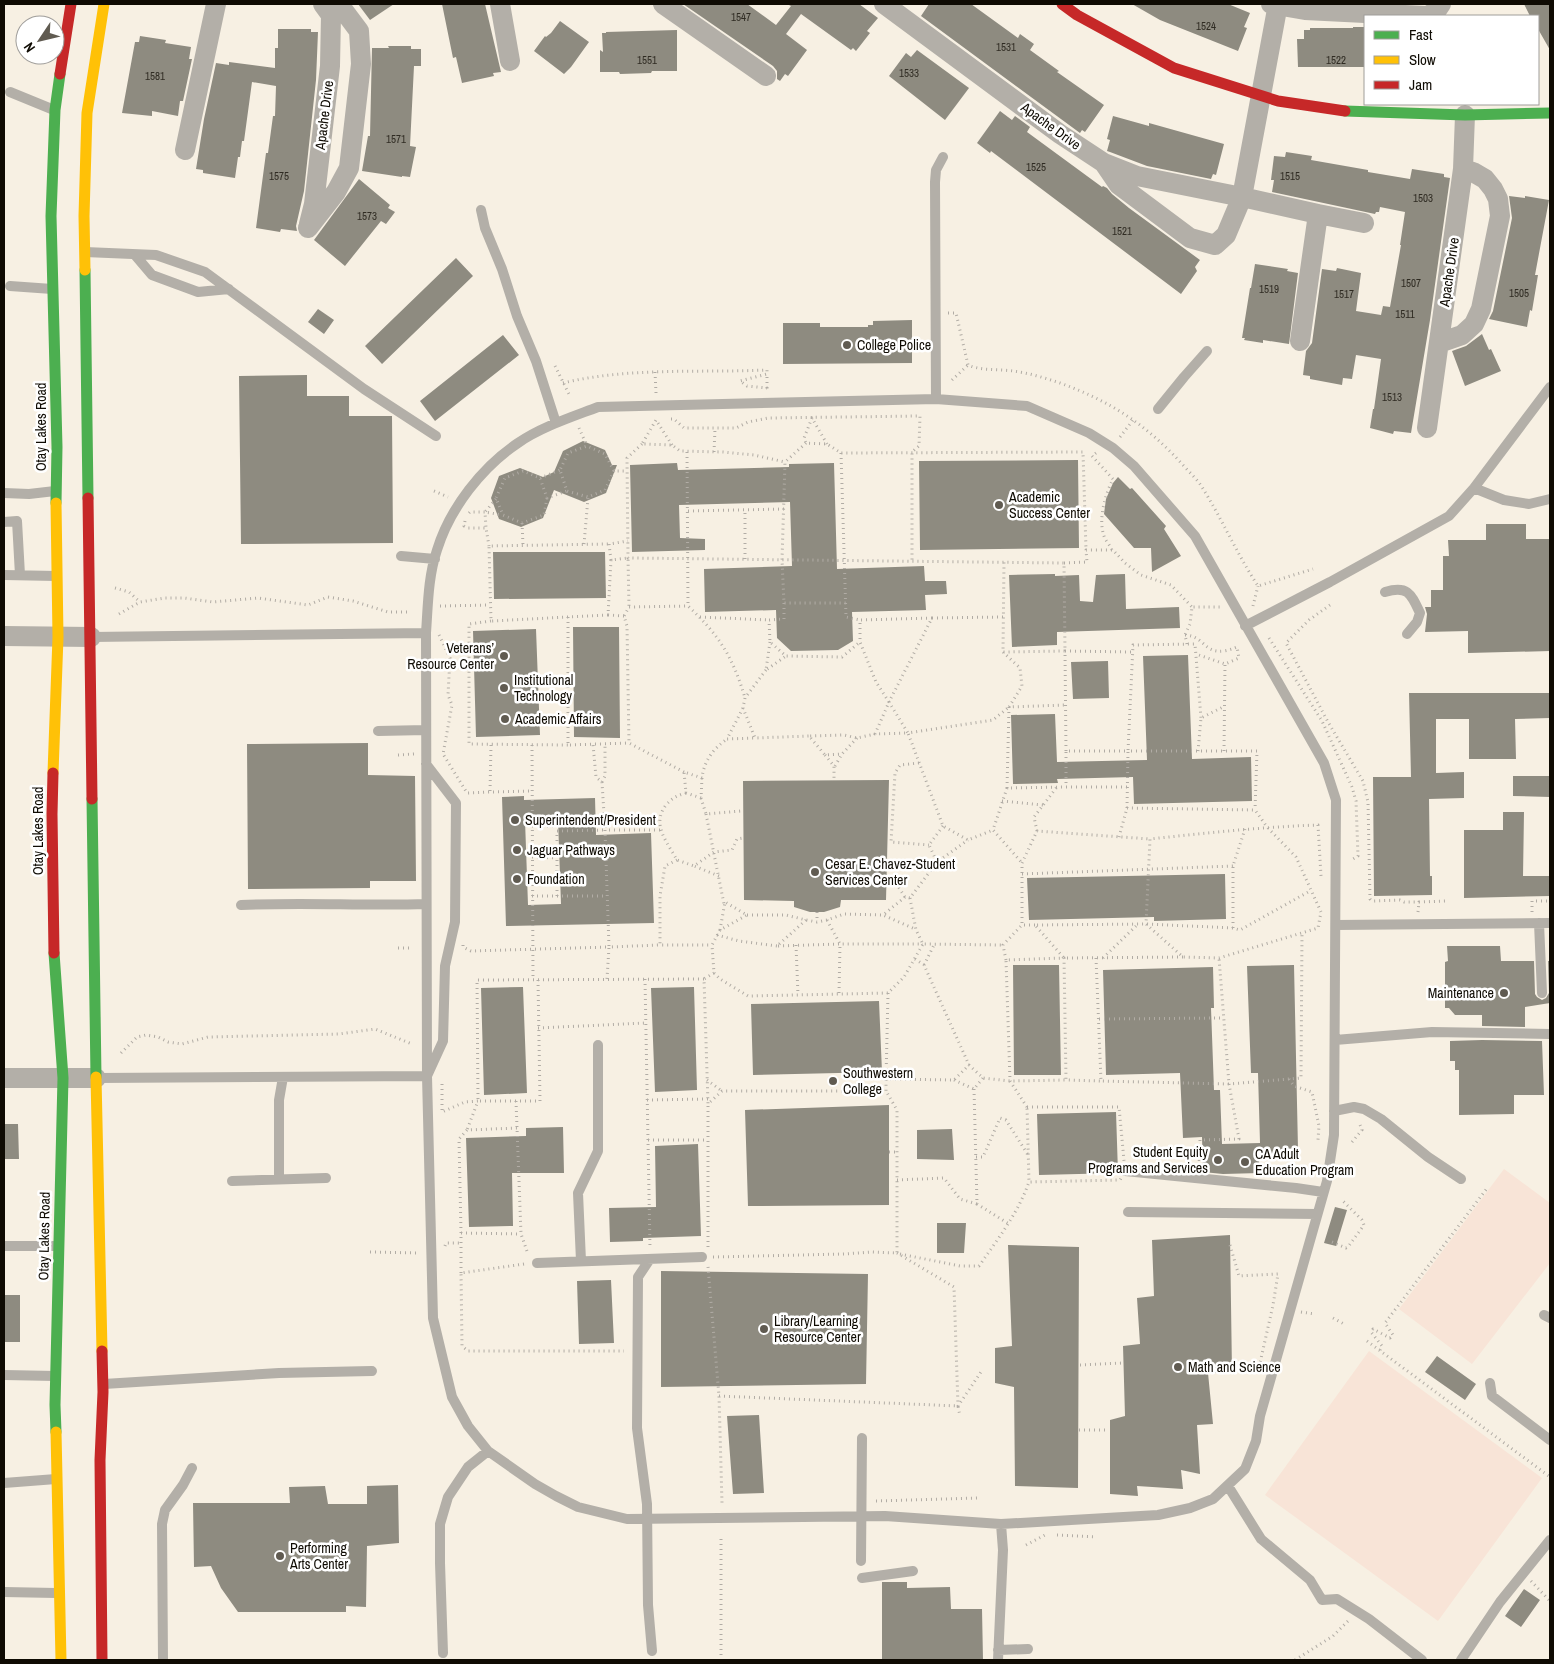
<svg xmlns="http://www.w3.org/2000/svg" width="1554" height="1664" viewBox="0 0 1554 1664" font-family="'Archivo Narrow',sans-serif">
<rect width="100%" height="100%" fill="#f7f0e3"/>
<path fill="#f8e4d7" d="M1504,1169L1550,1203V1263L1472,1364L1399,1309Z
M1369,1351L1542,1478L1438,1621L1265,1495Z"/>
<path fill="#8e8b80" fill-rule="evenodd" d="M358,4H394L370,20Z
M442,4H485L501,72L493,73L494,76L462,83L456,57L453,58Z
M683,4H747L776,25L791,6L787,4H859L878,18L867,31L870,33L856,51L853,48L851,50L801,14L786,34L807,50L788,76L785,74L780,81L777,79V71L773,66Z
M929,4H971L1018,38L1020,34L1034,44L1030,50L1059,71L1057,72L1104,105L1085,132L1082,130L1080,133L921,16Z
M1132,4H1228L1250,13L1244,27L1247,28L1238,51L1160,20Z
M1524,4H1550V50L1538,29V16H1530Z
M560,21L589,42L571,67L564,74L534,51L545,36L546,37L551,33Z
M1353,27H1365V67H1298L1297,39H1304V30H1310V28H1353Z
M278,29H311V32H318L316,80L304,191L296,226L297,231L281,229L280,232L256,228L266,153H268L273,116H275L276,86L252,82L244,141H242L240,157H238L235,178L203,173V170L196,169L204,119L216,63L229,65V62L275,68V48H278Z
M677,30V71H652L651,73L620,74L619,72H600V50L603,52L602,33H606V32Z
M140,36L166,40L165,43L191,47L189,59H192L183,101H180L178,116L152,111V116L122,113L135,42H139Z
M388,46H411V49H421V66H414L410,146L416,147L410,177L402,176V177L362,171L368,136H370L372,48H389Z
M917,50L969,88L945,120L889,76L906,53L911,57Z
M1000,111L1012,120L1015,116L1030,127L1027,132L1102,187L1103,186L1107,188L1112,194L1129,208L1200,260L1195,267L1197,271L1181,294L991,151L990,153L977,143Z
M1113,116L1149,126V123L1224,144L1216,175L1213,174L1211,179L1147,166L1110,152L1107,151L1110,140L1107,139Z
M1286,152L1312,156L1311,160L1368,170V172L1410,179L1412,169L1444,174V177L1450,178L1430,320L1411,433L1394,431L1393,434L1370,428L1373,409H1374L1381,359L1356,355L1352,379L1343,378L1342,385L1310,379V376L1303,375L1306,351L1312,343L1322,269L1336,271L1337,268L1361,273L1356,311L1381,315L1383,306L1390,307L1401,245H1400L1405,212L1380,207L1379,212H1376L1375,214L1272,192L1274,180H1271L1274,156L1285,157Z
M359,179L390,205L388,208L395,212L386,224L381,221L345,266L314,240Z
M1509,196L1525,198V196L1549,200L1535,275H1538L1532,311L1530,310L1527,327L1489,319L1493,311L1512,218Z
M456,258L473,276L382,364L365,346Z
M1255,264L1288,269L1287,271L1298,273L1289,344L1263,340V343L1244,340L1245,338H1242L1250,288H1251Z
M318,309L334,320L324,334L308,322Z
M912,320V363L783,364V323H820V327H868V325H873V321Z
M1482,334L1489,350L1491,349L1501,371L1465,386L1452,351L1466,346Z
M503,335L519,355L435,421L420,401Z
M307,375V396H349V416H392L393,543L241,544L239,376Z
M583,441L605,450L612,465H617L606,493L584,502L554,490L543,518L521,527L499,519L491,498L499,476L520,468L543,477L554,472L563,451Z
M1078,460L1079,548L920,550L919,461Z
M677,463L678,470L789,467V464L834,463L837,569L924,566L925,581H946L947,594L925,595L926,610L852,612L853,641L838,650L791,651L777,638L776,610L705,612L704,569L792,566L790,502L679,505L680,538L705,539V550L632,552L630,465Z
M1118,477L1130,489L1132,488L1166,526L1164,529L1181,556L1152,572L1151,548H1134L1104,514L1106,499L1113,483Z
M1486,524H1526V539H1550V651L1468,653V631L1425,632L1427,614L1425,607H1431V590H1443V556H1449L1448,540H1486Z
M493,552H605L606,598L494,599Z
M1055,574V576L1079,575L1080,601L1093,602L1096,575L1125,574L1126,609L1179,607L1180,628L1057,632V645L1012,647L1009,575Z
M573,627H619L620,738L574,737Z
M536,629L540,735L476,737L473,631Z
M1188,655L1192,759L1251,757L1252,801L1134,804L1133,777L1057,779L1058,783L1013,784L1011,715L1055,714L1057,762L1147,760L1143,656Z
M1108,661L1109,698L1073,699L1071,662Z
M1409,693H1550V718L1515,719L1516,759H1469V719H1436V773L1464,772V798L1429,799L1430,876H1432V895L1374,896L1373,777H1411Z
M368,743V775L415,776L416,881H370V888L248,889L247,744Z
M1513,776H1550V797L1513,796Z
M889,780L886,900H841L840,907L824,912H810L794,907V901L744,900L743,781Z
M524,796V800L595,798L596,835L651,833L654,923L506,926L502,797ZM558,819L561,904L528,905L525,820Z
M1503,812H1524L1523,876H1550V896L1464,898V830H1503Z
M1225,874L1226,919L1154,921V917L1029,920L1027,878Z
M1447,946H1500L1501,961H1534L1535,994L1537,997L1542,1000L1546,998L1549,993L1548,961H1550V1003L1525,1007V1027L1482,1026V1015H1455L1449,1008H1445V962L1448,961Z
M1013,965H1059L1061,1075H1014Z
M1294,965L1298,1149H1293V1158L1259,1159L1260,1173L1223,1174L1203,1172L1202,1137L1183,1138L1180,1073L1106,1075L1103,970L1213,967L1214,1008H1211L1214,1090H1220L1222,1144L1260,1143L1258,1073H1251L1247,966Z
M523,987L527,1093L484,1095L481,988Z
M694,987L697,1090L655,1092L651,988Z
M879,1001L882,1072L753,1075L751,1004Z
M1482,1040L1542,1041L1544,1095H1514V1114L1459,1115V1070H1455V1061H1450V1041Z
M889,1105V1205L748,1206L745,1110Z
M1116,1112L1118,1173L1039,1175L1037,1114Z
M4,1124H18L19,1159H4Z
M563,1127L564,1173H512L513,1226L469,1227L466,1138L526,1136V1128Z
M952,1129L954,1160L917,1159V1130Z
M698,1144L701,1236L643,1238V1241L610,1242L609,1208L656,1207L655,1146Z
M1335,1207L1347,1210L1336,1246L1324,1243Z
M937,1223H966L964,1253H937Z
M1230,1235L1232,1372L1208,1373L1213,1424L1197,1425L1200,1474L1181,1470L1183,1489L1137,1486L1138,1496L1110,1494V1420L1125,1416L1123,1346L1140,1344L1137,1298L1154,1296L1152,1240Z
M1008,1245L1079,1247L1078,1488L1015,1486L1014,1387L995,1383V1348L1012,1346Z
M661,1271L868,1274L866,1384L661,1387Z
M611,1280L614,1343L579,1344L577,1281Z
M4,1295H20V1342H4Z
M1437,1356L1476,1384L1465,1400L1425,1372Z
M759,1415L764,1493L733,1494L727,1416Z
M398,1485L399,1543L367,1546L366,1607L346,1606V1612H238L221,1588L211,1566L194,1567L193,1503H290L289,1487L325,1486L328,1504H367V1486Z
M882,1582H907V1588L950,1587L951,1609H982L983,1660H882Z
M1524,1589L1540,1600L1521,1627L1505,1616Z"/>
<g fill="none" stroke-linecap="round" stroke-linejoin="round">
<path stroke="#b1aca5" stroke-width="3" stroke-dasharray="1 4" stroke-linecap="butt" d="M948,313H956L968,365C982,371 998,369 1013,371C1029,373 1045,378 1060,383C1110,401 1147,425 1182,464C1189,472 1197,479 1202,487C1222,519 1237,554 1258,586L1313,569
M555,366L570,396
M655,372L656,393
M952,380L968,365
M563,383C629,367 699,373 767,370V374
M767,388V374L740,381L747,386L767,388V392
M671,419H674L684,428H736L748,422L768,418L920,416L919,446L912,452V562
M579,428L587,446
M1120,437L1133,420
M806,443L785,462L782,560L784,603H846
M642,444L627,458L628,558H631L1064,563L1065,651L1003,652L1004,562
M827,444L812,418L804,438L806,443L827,444L841,453L1083,452L1086,550
M672,445L656,420L642,444L672,445L680,451L723,452L754,455L785,462
M687,452L688,606C719,635 733,657 745,698
M714,452L715,429
M841,453L846,617L860,620
M1096,453L1092,456L1113,479C1105,495 1098,519 1104,536C1105,540 1110,545 1112,550
M614,471L605,490L588,497L567,491L560,470L568,453L587,446L605,454L614,471H627
M540,478L560,470
M434,491L448,497
M547,498L544,515L522,523L503,515L496,498L505,478L523,471L540,478L547,498L567,491
M496,499L485,512L502,515
M688,511L784,509
M469,513L470,512H485L486,528
M465,521L464,526L468,528H486L489,546
M522,523L523,545
M584,544L588,498
M745,559V510
M611,560L609,544L628,541
M1064,563L1087,562L1086,550H1113L1125,563L1141,575L1171,585L1192,607
M115,588L129,592L140,602
M784,603V619L769,620L770,642L786,656L842,657L860,642
M1330,605L1309,620L1286,643L1328,722L1363,781L1368,802L1370,899L1372,901L1400,900L1404,902H1419
M440,606L490,605
M1253,606L1258,586
M119,614L140,602L165,598H184L213,602L258,598L308,605L328,597L353,601L388,612H408
M608,615L491,621L489,546L609,544
M624,616L608,615L611,560L628,558L629,607
M568,617V745L629,743
M700,617L769,620
M1003,617L932,618L889,702L908,733L993,720L1009,707
M932,618L860,620V642L876,682L889,702L875,734L908,733L943,826L968,840L993,830
M491,621L469,624V744L568,745
M439,635L450,658L448,695L452,705L443,754L467,793L490,792
M1185,635C1208,636 1203,661 1237,647L1239,658L1225,664L1196,654
M1269,638L1322,721L1352,787L1356,801L1358,856L1353,859
M770,642L766,670L786,656
M1187,644L1185,635L1190,624L1192,607H1221
M1003,652L1020,668L1022,686L1009,707L1065,705
M766,670L745,698L743,708L755,738L809,736
M1009,707L1007,788L1066,787
M743,708L727,739L755,738
M857,738L842,754L825,755L809,736L844,735L857,738L875,734
M491,745L490,792L532,791
M532,745L533,979
M1066,751L1065,651L1133,652
M1198,751L1201,718L1223,707
M1224,751L1225,664
M398,755L414,754
M825,755L834,766V781
M919,763L900,765L895,773L891,842L929,845
M835,766L842,754
M684,772L629,743L627,626L624,616L629,607L688,606
M702,778L701,798L686,793L684,772L702,778C704,761 713,749 727,739
M602,782L605,776V744
M1127,787H1066V751H1128L1133,645L1195,644L1201,718
M1007,788L993,830L1022,863
M686,793C678,795 672,798 666,805C651,824 667,842 677,860L694,866
M701,798L706,814L741,811
M1002,801L1043,805
M1127,808L1128,751H1257L1255,810
M706,814L724,904
M532,826H557V831L605,830L602,782L596,777L593,744
M943,826L929,845L937,862L968,840
M660,830H605L609,947L660,945
M1037,831L1034,817L1057,787
M1119,837L1127,808L1255,810L1267,827L1296,857L1321,912L1318,928L1219,958L1183,957L1146,924L1150,839C1206,833 1261,827 1318,825L1321,876
M532,857L557,858
M677,860L665,866L660,896V945H712
M1022,874L1233,866
M719,876L694,866L714,852L732,850L737,839L743,838
M892,883L895,882L905,897L910,898L937,862
M532,896H557V831
M557,896H607
M905,897L883,915L915,929
M910,898L916,930L923,944L1003,945
M817,912V922
M1418,912L1419,902L1446,901
M1532,912V901H1550
M747,915H786L806,920L817,922L827,920L844,914L883,915
M806,920L777,946L840,944L839,994
M827,920L840,944H923
M1035,925H1022V863L1037,831L1150,839
M1233,928V866L1245,829
M720,930L725,902L747,915L720,930L712,945L714,973L720,979L748,996L888,993L904,977L923,944
M717,935L739,941L777,946
M463,945V947L471,951L609,947L607,979
M796,945L798,995
M398,948H412
M1183,957L1064,958L1035,925L1146,924L1233,928L1240,930L1310,891
M1096,958L1101,1081L1229,1084L1219,958
M1103,958L1137,925
M915,959L924,965L969,1065
M1006,960L1003,945L1022,925
M924,965L934,945
M714,973L704,979L708,1104L722,1091H886V1079
M645,979L650,1248
M538,980L540,1101H478L477,980L704,979
M888,993L886,1079L954,1080L969,1065L983,1078L1010,1081L1066,1080
M1099,1019L1224,1018
M538,1028L646,1023
M121,1053L137,1037L146,1035L158,1037L168,1042L182,1044L208,1037L339,1034L375,1029L412,1044
M1289,1079L1294,1086L1312,1092L1319,1126L1318,1140
M707,1080L722,1091
M954,1080L974,1089L983,1078
M442,1084V1112L465,1102L478,1101L467,1130
M974,1089L977,1204L1009,1224
M647,1100L708,1099
M516,1101L521,1234L528,1254
M1027,1107L1010,1081L1006,960L1064,958L1066,1080L1101,1081
M1027,1107H1119L1125,1171L1120,1180L1029,1182Z
M648,1140H708
M1352,1142L1362,1130L1359,1122
M889,1152H897
M976,1157H983L1000,1118L1006,1120L1028,1155
M1199,1166L1200,1140L1239,1139L1229,1084L1301,1078L1302,933
M897,1180L944,1178L960,1199L977,1204
M461,1233L459,1139L467,1130L517,1128
M1332,1242L1346,1248L1348,1247L1364,1225L1362,1220L1341,1199
M1230,1245L1239,1276L1278,1274L1273,1305L1260,1363
M445,1246L446,1243H462
M708,1247V1104
M370,1252L419,1253
M897,1253L954,1287L958,1406L981,1372
M900,1254L960,1266H979C998,1239 1018,1213 1029,1182
M713,1257L844,1254L872,1252L897,1253V1110L886,1091
M524,1264L461,1273L462,1346L468,1351H624
M708,1267L719,1396L722,1503
M461,1273V1233L521,1234
M1301,1312L1315,1314
M1333,1318L1344,1324
M1367,1341L1550,1477
M1380,1350L1382,1346L1371,1332L1373,1329L1390,1338L1393,1335L1385,1323L1488,1187
M1080,1365L1123,1363
M719,1396L958,1406L960,1416
M1079,1430H1109
M876,1501L978,1498
M1057,1535L1096,1537
M1026,1545L1045,1535
M1531,1581L1550,1601
M721,1660V1535
M1295,1660L1333,1636L1348,1621"/>
<path stroke="#b3afa8" stroke-width="10" d="M10,92L54,110
M481,210L485,228L502,269L517,316L536,361L556,423
M85,252L156,255L205,272L364,389L436,436
M135,255L152,275L198,292L229,289
M10,286L52,289
M936,399L1027,406L1089,433L1113,448L1134,466L1195,536L1324,763L1336,800L1334,1135L1327,1181L1260,1416L1256,1441L1245,1469L1213,1499L1190,1508L1158,1515L1001,1524L885,1516L627,1519L578,1507L556,1496L535,1484L488,1451L468,1426L452,1397L433,1318L427,1076L426,633C428,605 428,577 437,550C450,508 482,467 518,443C541,427 572,417 598,407Z
M936,399L935,182L936,170L943,157
M1158,409L1184,377L1207,351
M1474,488L1504,500L1529,504L1550,499
M4,493L29,494L55,491
M4,522L17,521L20,575
M401,556L435,559
M4,575L56,576
M1385,592C1408,585 1411,594 1420,613L1417,622L1407,634
M1245,626L1330,582L1449,516L1474,488L1550,387
M91,637L426,633
M378,731L426,730
M241,905C303,902 364,906 426,904
M1539,923L1542,993
M1336,925L1550,923
M1335,1040L1432,1032L1550,1034
M97,1078L427,1076L443,1041L445,966L455,922L456,803L426,764
M1334,1111L1354,1107L1364,1109L1381,1119L1428,1157L1461,1179
M1125,1171L1296,1188L1323,1192
M279,1179V1100L283,1077
M232,1181L326,1178
M1128,1212L1317,1214
M4,1246H58
M650,1259L638,1277L637,1428L647,1504L648,1605L652,1651
M581,1261L578,1193L598,1151V1045
M537,1263L702,1257
M1544,1315L1550,1318
M4,1375L55,1376
M1490,1383L1492,1396L1550,1440
M104,1384L279,1373L372,1371
M4,1483L56,1479
M1228,1486L1261,1539L1310,1580L1322,1600L1337,1599L1369,1619L1422,1660
M861,1561L862,1438
M862,1578L913,1571
M4,1592L56,1593
M998,1650L1028,1649
M443,1653L440,1563V1524L448,1497L468,1467L488,1451
M163,1660L162,1524L165,1510L183,1485L192,1468
M998,1660L1003,1550L1001,1524
M1461,1660L1500,1602L1550,1540"/>
<path stroke="#b3afa8" stroke-width="20" d="M500,4L510,61
M663,4L766,76
M884,4L1060,134L1104,163L1137,176L1242,197L1278,4
M1271,4L1305,10L1425,16
M1428,16L1437,10L1441,4
M185,150L216,4
M1104,163L1119,185L1190,238L1215,245L1226,235L1242,197L1318,214L1300,341
M1318,214L1364,223
M309,224L314,204L330,66L331,15L323,4
M308,228L336,192L349,168L361,64L359,31L344,11L331,15
M1439,343L1462,335L1474,324L1481,309L1500,216L1498,199L1493,189L1485,179L1473,172L1463,169
M1427,428L1463,169L1465,115
M4,636L91,637
M4,1078H96"/>
<path stroke="#4caf50" stroke-width="11" d="M1345,111L1465,115L1550,113
M85,270L88,498
M56,503L57,447L51,216L55,110L60,74
M92,799L96,1077
M54,953L63,1078L55,1405L56,1432"/>
<path stroke="#ffc107" stroke-width="11" d="M85,270L84,216L87,113L104,4
M53,773L58,637L56,503
M96,1077L102,1351
M56,1432L61,1660"/>
<path stroke="#c62828" stroke-width="11" d="M1062,4L1077,15L1174,68L1278,101L1345,111
M60,74L71,4
M88,498L92,799
M53,773L52,814L54,953
M102,1660L100,1460L103,1392L102,1351"/>
</g>
<g fill="#605b51" stroke="#fff" stroke-width="2">
<circle cx="847" cy="345" r="5"/>
<circle cx="999" cy="505" r="5"/>
<circle cx="504" cy="656" r="5"/>
<circle cx="504" cy="688" r="5"/>
<circle cx="505" cy="719" r="5"/>
<circle cx="515" cy="820" r="5"/>
<circle cx="517" cy="850" r="5"/>
<circle cx="815" cy="872" r="5"/>
<circle cx="517" cy="879" r="5"/>
<circle cx="1504" cy="993" r="5"/>
<circle cx="833" cy="1081" r="5"/>
<circle cx="1218" cy="1160" r="5"/>
<circle cx="1245" cy="1162" r="5"/>
<circle cx="764" cy="1329" r="5"/>
<circle cx="1178" cy="1367" r="5"/>
<circle cx="280" cy="1556" r="5"/>
</g>
<g text-anchor="middle" stroke-width="5" stroke-linejoin="round" paint-order="stroke">
<g font-size="11" fill="#2f2b22">
<text x="741" y="21">1547</text>
<text x="1206" y="30">1524</text>
<text x="1006" y="51">1531</text>
<text x="647" y="64">1551</text>
<text x="1336" y="64">1522</text>
<text x="909" y="77">1533</text>
<text x="155" y="80">1581</text>
<text x="396" y="143">1571</text>
<text x="1036" y="171">1525</text>
<text x="279" y="180">1575</text>
<text x="1290" y="180">1515</text>
<text x="1423" y="202">1503</text>
<text x="367" y="220">1573</text>
<text x="1122" y="235">1521</text>
<text x="1411" y="287">1507</text>
<text x="1269" y="293">1519</text>
<text x="1519" y="297">1505</text>
<text x="1344" y="298">1517</text>
<text x="1405" y="318">1511</text>
<text x="1392" y="401">1513</text>
</g>
<g font-size="14" fill="#0f0b03" stroke="#fff">
<text transform="translate(324 115) rotate(-83)" y="5">Apache Drive</text>
<text transform="translate(1051 126) rotate(36)" y="5">Apache Drive</text>
<text transform="translate(1449 272) rotate(-82)" y="5">Apache Drive</text>
<text transform="translate(41 427) rotate(-90)" y="5">Otay Lakes Road</text>
<text transform="translate(38 831) rotate(-90)" y="5">Otay Lakes Road</text>
<text transform="translate(44 1236) rotate(-89)" y="5">Otay Lakes Road</text>
</g>
<g font-size="14" fill="#0f0b03" stroke="#fff" text-anchor="start">
<text x="857" y="350">College Police</text>
<text x="1009" y="502">Academic<tspan x="1009" dy="16">Success Center</tspan></text>
<text x="494" y="653" text-anchor="end">Veterans’<tspan x="494" dy="16">Resource Center</tspan></text>
<text x="514" y="685">Institutional<tspan x="514" dy="16">Technology</tspan></text>
<text x="515" y="724">Academic Affairs</text>
<text x="525" y="825">Superintendent/President</text>
<text x="527" y="855">Jaguar Pathways</text>
<text x="825" y="869">Cesar E. Chavez-Student<tspan x="825" dy="16">Services Center</tspan></text>
<text x="527" y="884">Foundation</text>
<text x="1494" y="998" text-anchor="end">Maintenance</text>
<text x="843" y="1078">Southwestern<tspan x="843" dy="16">College</tspan></text>
<text x="1208" y="1157" text-anchor="end">Student Equity<tspan x="1208" dy="16">Programs and Services</tspan></text>
<text x="1255" y="1159">CA Adult<tspan x="1255" dy="16">Education Program</tspan></text>
<text x="774" y="1326">Library/Learning<tspan x="774" dy="16">Resource Center</tspan></text>
<text x="1188" y="1372">Math and Science</text>
<text x="290" y="1553">Performing<tspan x="290" dy="16">Arts Center</tspan></text>
</g>
</g>
<rect width="1554" height="1664" fill="none" stroke="#0f0b03" stroke-width="10"/>
<rect x="1364" y="15" width="175" height="90" fill="#ffffff" stroke="#9f9d9a"/>
<rect x="1374" y="31" width="25" height="8" fill="#4caf50" stroke="#9f9d9a"/>
<text x="1409" y="40" font-size="15" fill="#0f0b03">Fast</text>
<rect x="1374" y="56" width="25" height="8" fill="#ffc107" stroke="#9f9d9a"/>
<text x="1409" y="65" font-size="15" fill="#0f0b03">Slow</text>
<rect x="1374" y="81" width="25" height="8" fill="#c62828" stroke="#9f9d9a"/>
<text x="1409" y="90" font-size="15" fill="#0f0b03">Jam</text>
<g transform="translate(40 40) rotate(235)"><circle r="24" fill="#ffffff" stroke="#9f9d9a"/>
<path d="M0-4L9 19L0 12L-9 19Z" fill="#605b51"/>
<text y="-8" font-size="14" font-weight="bold" text-anchor="middle" fill="#0f0b03">N</text>
</g>
</svg>
